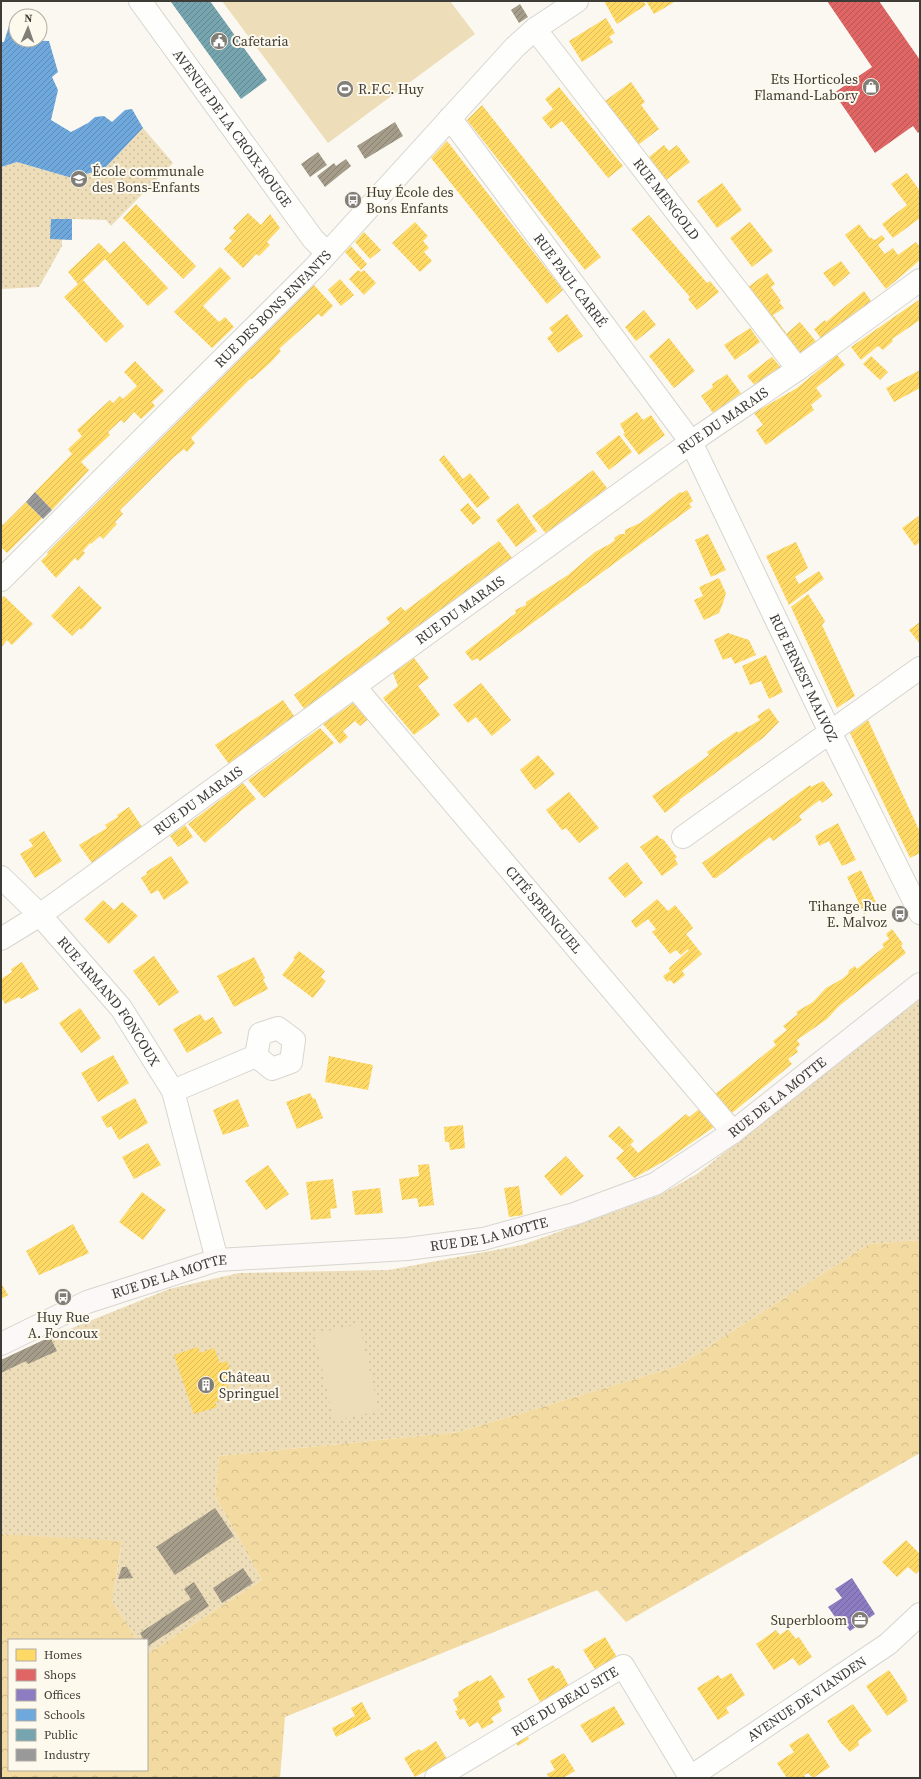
<svg xmlns="http://www.w3.org/2000/svg" width="921" height="1779" viewBox="0 0 921 1779" font-family="'Source Serif 4',serif">
<defs>
<pattern id="grass-dots" width="8" height="8" patternUnits="userSpaceOnUse"><rect width="8" height="8" fill="#edddb8"/><path d="M2 2h.1M6 6h.1" fill="none" stroke="#ccbf9f" stroke-width="1.8" stroke-linecap="round"/></pattern>
<pattern id="forest-crowns" width="20" height="18" patternUnits="userSpaceOnUse"><rect width="20" height="18" fill="#f3daa1"/><path d="M2 6a3 3 0 1 1 6 0M12 15a3 3 0 1 1 6 0" fill="none" stroke="#d1bc8b"/></pattern>
<pattern id="homes-hatch" width="6" height="6" patternUnits="userSpaceOnUse"><rect width="6" height="6" fill="#ffd966"/><path d="M-1 1l2-2M0 6l6-6M5 7l2-2" fill="none" stroke="#dcbb59"/></pattern>
<pattern id="shops-hatch" width="6" height="6" patternUnits="userSpaceOnUse"><rect width="6" height="6" fill="#e06666"/><path d="M-1 1l2-2M0 6l6-6M5 7l2-2" fill="none" stroke="#b75555"/></pattern>
<pattern id="offices-hatch" width="6" height="6" patternUnits="userSpaceOnUse"><rect width="6" height="6" fill="#8e7cc3"/><path d="M-1 1l2-2M0 6l6-6M5 7l2-2" fill="none" stroke="#75679f"/></pattern>
<pattern id="schools-hatch" width="6" height="6" patternUnits="userSpaceOnUse"><rect width="6" height="6" fill="#6fa8dc"/><path d="M-1 1l2-2M0 6l6-6M5 7l2-2" fill="none" stroke="#5d8ab3"/></pattern>
<pattern id="public-hatch" width="6" height="6" patternUnits="userSpaceOnUse"><rect width="6" height="6" fill="#76a5af"/><path d="M-1 1l2-2M0 6l6-6M5 7l2-2" fill="none" stroke="#62888f"/></pattern>
<pattern id="industry-hatch" width="6" height="6" patternUnits="userSpaceOnUse"><rect width="6" height="6" fill="#999"/><path d="M-1 1l2-2M0 6l6-6M5 7l2-2" fill="none" stroke="#7e7e7e"/></pattern>
<pattern id="building-hatch" width="6" height="6" patternUnits="userSpaceOnUse"><rect width="6" height="6" fill="#a59d8a"/><path d="M-1 1l2-2M0 6l6-6M5 7l2-2" fill="none" stroke="#888172"/></pattern>
</defs>
<rect width="100%" height="100%" fill="#faf8f1"/>
<path fill="url(#grass-dots)" d="M143,128L173,163L111,226L106,220L72,219V240L62,239V246L39,287L1,289V167L17,162L72,178L104,169Z
M920,999V1240L869,1244L678,1366L458,1432L219,1456L215,1496L262,1580L147,1654V1640H137L112,1601L122,1542L1,1534V1360L50,1337L169,1289L239,1273L389,1270L522,1245L658,1196L697,1174Z"/>
<path fill="url(#forest-crowns)" d="M920,1240V1453L626,1622L597,1590L285,1717L280,1778H1V1534L122,1541L112,1601L137,1640H9V1770H147V1654L262,1580L215,1496L219,1456L458,1432L678,1366L869,1244Z"/>
<path fill="#edddb8" d="M222,1H450L475,34L328,143Z
M359,1324L379,1411L334,1421L314,1334Z"/>
<path fill="url(#homes-hatch)" d="M604,1H643L646,5L617,24Z
M646,1H676L654,14Z
M606,18L615,33L609,37L613,42L582,62L569,41Z
M631,82L645,102L641,105L659,129L638,145L605,101Z
M559,87L623,166L608,178L562,121L551,129L542,118L553,109L545,99Z
M482,105L601,257L585,270L467,120Z
M447,141L563,290L547,304L431,158Z
M664,145L669,151L677,145L690,162L666,180L649,157Z
M907,173L920,191V218L893,238L882,224L907,205L891,184Z
M722,183L742,210L717,228L697,201Z
M136,204L196,266L183,279L123,218Z
M248,213L261,225L270,214L280,228L267,242L270,245L259,256L256,254L243,268L224,249L232,241L229,238L236,231L233,228Z
M649,215L707,283L710,281L719,292L697,310L688,299L690,297L631,229Z
M415,222L428,236L423,241L429,248L424,252L432,261L420,272L392,243Z
M750,222L773,251L752,267L730,238Z
M859,224L869,237L875,240L882,235L885,239L878,245L885,254L893,248L898,255L916,242L920,247V260L886,289L845,235Z
M364,232L381,250L370,259L355,242Z
M124,241L168,288L148,306L105,259L83,280L124,326L106,343L64,297L78,284L68,272L99,243L110,254Z
M351,246L367,264L361,270L345,252Z
M841,261L850,273L834,287L823,273Z
M220,267L231,278L203,306L219,322L225,317L234,327L212,348L174,312Z
M358,270L361,272L364,270L376,283L364,295L349,279Z
M767,273L775,284L771,287L781,301L779,302L784,308L773,315L786,333L780,338L748,287Z
M340,279L354,295L341,306L328,290Z
M314,285L333,306L322,317L318,314L279,349L281,351L271,362L252,379H250L191,438L195,443L187,452L184,449L174,457L120,510L123,514L115,522L117,524L103,539L100,536L91,544L90,543L83,551L85,553L78,561L75,558L56,578L41,561L48,554L47,553Z
M864,291L871,301L823,341L814,329L825,320L826,322Z
M920,299V320L892,339L893,341L883,350L878,346L861,360L851,347Z
M644,310L656,325L636,341L625,327Z
M567,314L583,336L558,353L547,338L553,333L549,328Z
M800,322L818,344L803,356L785,335Z
M750,328L760,342L735,360L724,345Z
M669,338L695,371L674,388L649,356Z
M837,355L845,365L816,388L822,396L811,405L814,410L766,445L756,430L763,425L754,413L797,388Z
M871,356L888,372L880,380L863,364Z
M772,357L782,369L757,388L747,376Z
M135,361L164,391L152,402L155,406L141,419L134,412L124,423L121,420L108,432L110,435L81,462L89,470L52,510L35,492L72,454L68,449L82,436L77,430L110,400L113,403L120,396L123,399L137,386L124,372Z
M920,370V388L894,402L886,388Z
M727,374L741,393L713,413L701,396L713,387L712,384Z
M637,412L643,420L651,415L665,435L639,455L623,434L625,433L620,424Z
M619,435L632,452L609,470L596,453Z
M444,455L463,479L470,473L490,498L477,508L439,460Z
M593,470L607,488L547,535L532,516Z
M687,490L693,501L689,504L692,507L480,661L477,658L472,661L465,652L516,613L515,610L526,605V602L568,575L595,552L610,544L615,540L614,538L620,534H625V530L640,523L680,492L682,493Z
M26,502L42,518L7,553L1,547V524L3,525Z
M468,503L481,518L473,525L460,510Z
M518,503L537,531L516,547L496,520Z
M920,515V542L915,546L902,528Z
M708,534L726,570L711,577L695,540Z
M499,541L513,559L307,713L294,695L390,623L386,618L401,607L405,611Z
M796,542L808,568L795,577L799,584L819,571L824,579L789,605L766,556Z
M719,578L726,593L723,603L719,613L704,620L694,600L703,596L699,587Z
M79,586L102,608L81,630L80,628L72,636L51,616Z
M808,594L825,621L822,625L855,696L837,708L791,607Z
M4,596L33,624L12,645L7,640L1,648V599Z
M920,622V644L909,630Z
M728,633L749,640L756,655L735,664L731,657L723,660L714,640Z
M766,655L783,692L769,699L761,681L750,685L742,666Z
M414,658L429,678L418,686L440,715L414,735L383,698L398,686L393,673Z
M481,683L511,720L492,736L476,717L468,723L453,705Z
M359,699L373,715L360,726L355,721L343,731L348,737L340,744L323,724Z
M283,700L297,720L232,768L215,745Z
M769,708L779,722L763,738L679,800L680,801L665,813L652,796L709,755L707,752L737,731L738,733L760,720L757,716Z
M868,720L920,832V853L910,858L850,733Z
M320,728L334,743L264,798L248,780Z
M538,755L555,774L535,790L520,770Z
M823,781L833,795L822,803L820,800L813,805L799,816L802,820L773,841L770,837L716,878H713L702,863L810,785L811,787Z
M243,783L256,799L243,809L205,843L188,824Z
M569,792L599,828L579,843L566,828L562,830L546,810Z
M129,807L144,830L92,863L79,845L107,828L105,825L118,817L117,815Z
M838,823L856,860L842,866L829,841L819,846L815,836Z
M185,825L193,837L178,847L170,836Z
M44,831L62,861L35,878L20,854L33,846L29,840Z
M657,835L661,839H663L677,857L675,859L678,864L662,876L640,847Z
M171,856L189,883L164,900L158,890L151,894L141,878L147,874L146,872Z
M627,862L643,883L625,898L608,878Z
M861,870L878,907L864,914L847,877Z
M657,899L668,911L675,905L689,922L693,928L686,934L702,954L682,971L685,975L674,984L670,980L667,982L663,976L670,971L669,968L689,950L688,949L681,955L676,950L670,954L652,932L656,929L648,919L636,928L631,921Z
M103,900L114,910L122,902L138,916L109,944L84,919Z
M892,929L903,944L901,946L906,953L839,1006L827,1019L797,1040L800,1045L796,1048L798,1052L788,1059L792,1064L727,1117L710,1098L776,1045L773,1041L787,1030L783,1026L798,1014L796,1012L813,1002L826,988L842,979L848,974L849,970L855,966L857,969L884,947L882,944L889,939L886,934Z
M299,951L325,971L321,977L326,981L313,998L282,975L295,959L293,958Z
M154,956L179,992L159,1006L133,971Z
M254,957L265,978L263,979L268,989L234,1007L217,976Z
M22,962L39,989L21,999L19,997L5,1004L1,997V979L12,972L11,969Z
M80,1008L101,1038L81,1053L59,1023Z
M200,1014L205,1021L213,1017L222,1033L187,1053L173,1029Z
M113,1055L129,1083L98,1102L81,1073Z
M329,1056L373,1065L368,1090L325,1082Z
M310,1093L313,1099L315,1098L323,1118L297,1129L286,1102Z
M135,1098L148,1123L119,1140L111,1126L107,1128L101,1117Z
M238,1099L249,1126L223,1135L213,1110Z
M702,1107L717,1125L668,1159L634,1178L616,1158L624,1151L608,1136L619,1126L634,1141L626,1149L631,1145L638,1153L686,1114L689,1117Z
M463,1125L465,1148L450,1150L449,1142H445L444,1127Z
M148,1143L161,1165L134,1179L122,1157Z
M566,1156L584,1176L561,1196L544,1176Z
M429,1164L434,1205L419,1207L417,1198L402,1200L399,1179L419,1176L418,1165Z
M268,1165L289,1194L266,1210L245,1181Z
M333,1179L337,1208L330,1209L331,1218L311,1220L306,1182Z
M519,1186L523,1215L509,1217L504,1188Z
M380,1188L383,1213L355,1215L352,1191Z
M142,1192L166,1210L143,1240L119,1222Z
M73,1224L89,1253L39,1275L26,1251Z
M1,1283L8,1295L1,1299Z
M198,1347L200,1353L214,1348L220,1363L227,1361L232,1376L225,1379L231,1396L215,1402L217,1407L194,1414L174,1355Z
M906,1540L920,1554V1570L916,1574L908,1567L897,1577L882,1562Z
M788,1629L796,1639L799,1637L812,1657L799,1666L793,1658L774,1670L756,1644L776,1630L780,1635Z
M605,1637L618,1659L596,1671L583,1650Z
M553,1665L556,1669L559,1668L570,1688L542,1705L527,1679Z
M889,1670L907,1697L906,1698L908,1701L887,1716L866,1686Z
M731,1673L745,1695L726,1708L729,1713L718,1720L697,1688L718,1675L721,1679Z
M491,1675L505,1697L498,1701L502,1711L491,1718L494,1722L482,1729L478,1722L469,1727L464,1718L460,1720L455,1711L458,1710L453,1700L459,1696L458,1692L478,1680L479,1682Z
M362,1702L371,1719L336,1737L332,1728L355,1716L351,1708Z
M853,1704L872,1731L858,1741L859,1745L850,1752L841,1743L827,1721Z
M614,1706L625,1724L592,1743L580,1725Z
M526,1733L529,1739L518,1746L514,1740Z
M808,1733L830,1767L813,1778L808,1773L804,1775L806,1778H787L777,1763L794,1752L789,1745Z
M436,1741L447,1759L415,1777L404,1758L419,1749L421,1751Z
M564,1753L575,1771L563,1778H549L547,1774L555,1770L550,1761Z"/>
<path fill="url(#shops-hatch)" d="M827,1H879L920,60V131L918,133L913,126L875,153L834,93L872,67Z"/>
<path fill="url(#offices-hatch)" d="M852,1578L875,1614L850,1631L843,1622L840,1624L828,1607L842,1598L835,1589Z"/>
<path fill="url(#schools-hatch)" d="M9,26H16V40L49,41L58,72L52,77L58,90L51,120L71,132L88,123L95,117L104,116L112,122L125,110L132,109L143,128L104,169L72,178L17,162L1,167V42H4Z
M51,219H72V240L50,239Z"/>
<path fill="url(#public-hatch)" d="M173,1H210L267,80L241,99L171,2Z"/>
<path fill="url(#industry-hatch)" d="M35,492L52,510L43,519L26,502Z"/>
<path fill="url(#building-hatch)" d="M520,4L528,17L519,23L511,10Z
M395,122L403,136L365,159L357,146Z
M318,152L327,165L310,177L301,164Z
M346,159L351,166L325,187L317,176L334,163L336,166Z
M50,1337L57,1351L28,1364L26,1361L1,1373V1360Z
M215,1508L234,1536L175,1575L156,1547Z
M122,1567H127L133,1578L118,1579Z
M243,1568L253,1583L222,1603L213,1588Z
M194,1582L209,1606L148,1646L147,1640H144L140,1633L191,1599L184,1589Z"/>
<g fill="none" stroke-linecap="round" stroke-linejoin="round">
<defs>
<g id="street">
<path id="s1" d="M140,1L313,239L327,253"/>
<path id="s2" d="M535,29L798,369"/>
<path id="s3" d="M450,118L691,442L830,732L920,913"/>
<path id="s4" d="M1,580L314,268L515,47L535,29L577,1"/>
<path id="s5" d="M355,687L733,1132"/>
<path d="M683,837L920,668"/>
<path id="s6" d="M1,877L40,915L121,1008L173,1091L217,1260"/>
<path id="s7" d="M1,939L40,915L691,442L798,369L920,280"/>
<path d="M173,1091L256,1056L272,1069L291,1062L294,1040L278,1028L260,1034L256,1056"/>
<path id="s8" d="M436,1778L623,1666L690,1777"/>
<path id="s9" d="M689,1778L888,1644L920,1614"/>
</g>
<g id="secondary">
<path id="s10" d="M1,1344L87,1302L217,1260L407,1249L483,1239L574,1214L655,1184L733,1132L920,984"/>
</g>
</defs>
<use href="#street" stroke="#d7d5cf" stroke-width="24"/>
<use href="#secondary" stroke="#d7d5cf" stroke-width="24"/>
<use href="#street" stroke="#fefefd" stroke-width="22"/>
<use href="#secondary" stroke="#fbf8f7" stroke-width="22"/>
</g>
<defs>
<symbol id="civic-disc" viewBox="-11 -11 22 22"><circle r="9.5" fill="#807e77" stroke="#fef9ed"/><path d="M-.6-6.5H3V-4.5H.6V-3L4-1V1h2V6H-6V1h2V-1L-.6-3ZM-1.2 2.5V6h2.4V2.5Z" fill="#fff"/></symbol>
<symbol id="shop-disc" viewBox="-11 -11 22 22"><circle r="9.5" fill="#807e77" stroke="#fef9ed"/><path d="M-5-2.5h2.3a2.7 3.5 0 0 1 5.4 0H5L5.5 6h-11ZM-1.5-2.5h3a1.5 2.3 0 0 0-3 0Z" fill="#fff"/></symbol>
<symbol id="stadium-disc" viewBox="-11 -11 22 22"><circle r="9.5" fill="#807e77" stroke="#fef9ed"/><path d="M0-5a6.5 5 0 1 0 0 10a6.5 5 0 1 0 0-10ZM-3.5-1.8h7v3.6h-7Z" fill="#fff"/></symbol>
<symbol id="school-disc" viewBox="-11 -11 22 22"><circle r="9.5" fill="#807e77" stroke="#fef9ed"/><path d="M0-5L7-2L0 1L-7-2ZM-4 1L0 2.5L4 1V4Q0 6-4 4Z" fill="#fff"/></symbol>
<symbol id="bus-disc" viewBox="-11 -11 22 22"><circle r="9.5" fill="#807e77" stroke="#fef9ed"/><path d="M-5-6H5V4H4V6H2V4H-2V6H-4V4H-5ZM-3.5-4V0h7V-4ZM-3.5 1.2v1.5H-2V1.2ZM2 1.2v1.5H3.5V1.2Z" fill="#fff"/></symbol>
<symbol id="building-disc" viewBox="-11 -11 22 22"><circle r="9.5" fill="#807e77" stroke="#fef9ed"/><path d="M-4-6H4V6H1V3H-1V6H-4ZM-2.5-4.3h1.7v1.8h-1.7ZM.8-4.3h1.7v1.8H.8ZM-2.5-1h1.7V.8h-1.7ZM.8-1h1.7V.8H.8Z" fill="#fff"/></symbol>
<symbol id="office-disc" viewBox="-11 -11 22 22"><circle r="9.5" fill="#807e77" stroke="#fef9ed"/><path d="M-6-3h4V-5.5h4V-3h4V5H-6ZM-1-4.5V-3h2v-1.5ZM-6 0V1H6V0Z" fill="#fff"/></symbol>
</defs>
<g fill-rule="evenodd">
<use href="#civic-disc" x="209" y="31" width="20" height="20"/>
<use href="#shop-disc" x="861" y="77" width="20" height="20"/>
<use href="#stadium-disc" x="335" y="79" width="20" height="20"/>
<use href="#school-disc" x="69" y="169" width="20" height="20"/>
<use href="#bus-disc" x="343" y="190" width="20" height="20"/>
<use href="#bus-disc" x="890" y="904" width="20" height="20"/>
<use href="#bus-disc" x="53" y="1287" width="20" height="20"/>
<use href="#building-disc" x="196" y="1375" width="20" height="20"/>
<use href="#office-disc" x="850" y="1610" width="20" height="20"/>
</g>
<g text-anchor="middle" stroke-width="4" stroke-linejoin="round" paint-order="stroke">
<g font-size="14" fill="#3e3c36" stroke="#fef9ed" text-anchor="start">
<text x="232" y="46">Cafetaria</text>
<text x="858" y="84" text-anchor="end">Ets Horticoles<tspan x="858" dy="16">Flamand-Labory</tspan></text>
<text x="358" y="94">R.F.C. Huy</text>
<text x="92" y="176">École communale<tspan x="92" dy="16">des Bons-Enfants</tspan></text>
<text x="366" y="197">Huy École des<tspan x="366" dy="16">Bons Enfants</tspan></text>
<text x="887" y="911" text-anchor="end">Tihange Rue<tspan x="887" dy="16">E. Malvoz</tspan></text>
<text x="63" y="1322" text-anchor="middle">Huy Rue<tspan x="63" dy="16">A. Foncoux</tspan></text>
<text x="219" y="1382">Château<tspan x="219" dy="16">Springuel</tspan></text>
<text x="847" y="1625" text-anchor="end">Superbloom</text>
</g>
<g font-size="14" fill="#3e3c36" stroke="#fef9ed">
<text dy="5" stroke="none"><textPath href="#s1" startOffset="157">AVENUE DE LA CROIX-ROUGE</textPath></text>
<text dy="5" stroke="none"><textPath href="#s2" startOffset="215">RUE MENGOLD</textPath></text>
<text dy="5" stroke="none"><textPath href="#s3" startOffset="202">RUE PAUL CARRÉ</textPath></text>
<text dy="5" stroke="none"><textPath href="#s4" startOffset="384">RUE DES BONS ENFANTS</textPath></text>
<text dy="5" stroke="none"><textPath href="#s7" startOffset="889">RUE DU MARAIS</textPath></text>
<text dy="5" stroke="none"><textPath href="#s7" startOffset="565">RUE DU MARAIS</textPath></text>
<text dy="5" stroke="none"><textPath href="#s3" startOffset="665">RUE ERNEST MALVOZ</textPath></text>
<text dy="5" stroke="none"><textPath href="#s7" startOffset="241">RUE DU MARAIS</textPath></text>
<text dy="5" stroke="none"><textPath href="#s5" startOffset="292">CITÉ SPRINGUEL</textPath></text>
<text dy="5" stroke="none"><textPath href="#s6" startOffset="165">RUE ARMAND FONCOUX</textPath></text>
<text dy="5" stroke="none"><textPath href="#s10" startOffset="830">RUE DE LA MOTTE</textPath></text>
<text dy="5" stroke="none"><textPath href="#s10" startOffset="506">RUE DE LA MOTTE</textPath></text>
<text dy="5" stroke="none"><textPath href="#s10" startOffset="182">RUE DE LA MOTTE</textPath></text>
<text dy="5" stroke="none"><textPath href="#s9" startOffset="142">AVENUE DE VIANDEN</textPath></text>
<text dy="5" stroke="none"><textPath href="#s8" startOffset="150">RUE DU BEAU SITE</textPath></text>
</g>
</g>
<rect width="921" height="1779" fill="none" stroke="#3e3c36" stroke-width="4"/>
<rect x="8" y="1639" width="140" height="132" fill="#fef9ed" stroke="#b1ada4"/>
<rect x="16" y="1649" width="20" height="12" fill="#ffd966" stroke="#b1ada4"/>
<text x="44" y="1659" font-size="12" fill="#3e3c36">Homes</text>
<rect x="16" y="1669" width="20" height="12" fill="#e06666" stroke="#b1ada4"/>
<text x="44" y="1679" font-size="12" fill="#3e3c36">Shops</text>
<rect x="16" y="1689" width="20" height="12" fill="#8e7cc3" stroke="#b1ada4"/>
<text x="44" y="1699" font-size="12" fill="#3e3c36">Offices</text>
<rect x="16" y="1709" width="20" height="12" fill="#6fa8dc" stroke="#b1ada4"/>
<text x="44" y="1719" font-size="12" fill="#3e3c36">Schools</text>
<rect x="16" y="1729" width="20" height="12" fill="#76a5af" stroke="#b1ada4"/>
<text x="44" y="1739" font-size="12" fill="#3e3c36">Public</text>
<rect x="16" y="1749" width="20" height="12" fill="#999999" stroke="#b1ada4"/>
<text x="44" y="1759" font-size="12" fill="#3e3c36">Industry</text>
<g transform="translate(28 28) rotate(2)"><circle r="19" fill="#fef9ed" stroke="#b1ada4"/>
<path d="M0-3L7 15L0 10L-7 15Z" fill="#807e77"/>
<text y="-6" font-size="11" font-weight="bold" text-anchor="middle" fill="#3e3c36">N</text>
</g>
</svg>
